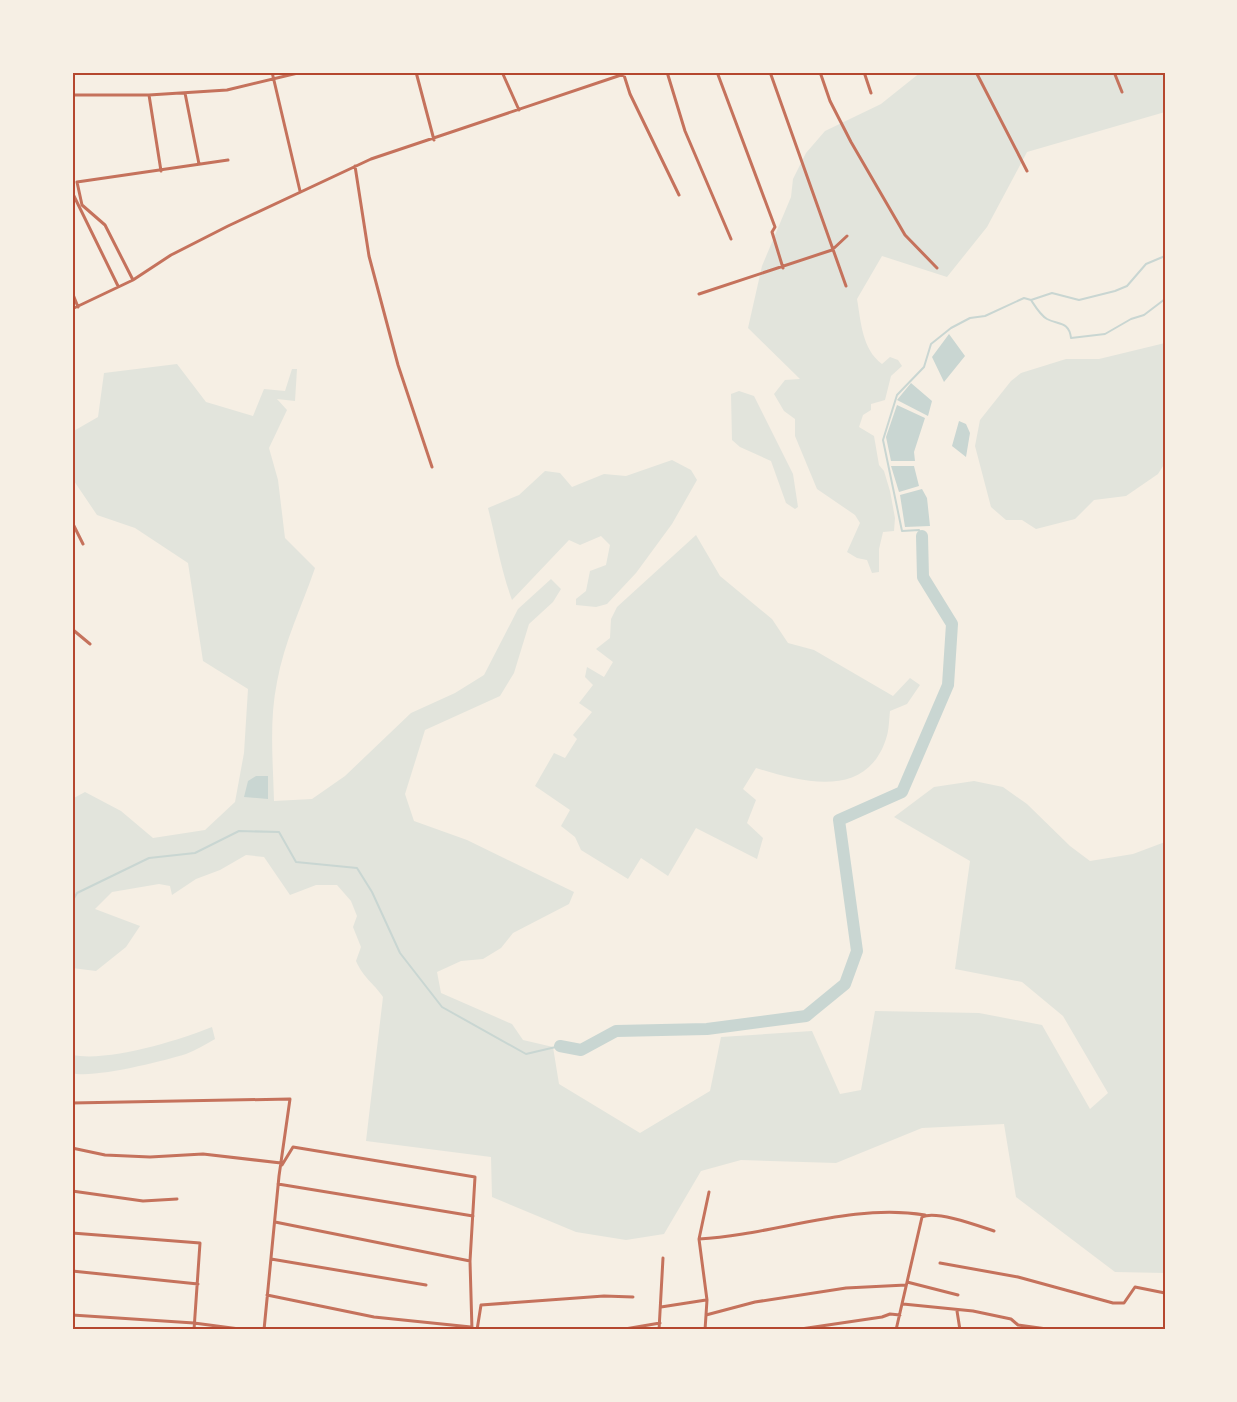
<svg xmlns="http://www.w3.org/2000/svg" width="1237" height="1402" viewBox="0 0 1237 1402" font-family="'PT Sans Narrow',sans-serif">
<rect width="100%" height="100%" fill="#f6efe4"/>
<path fill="#e2e4dc" d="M921,72H1165V112L1027,152L987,227L947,277L882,256L857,299C861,322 862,349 882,364L890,357L898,360L902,366L891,376L885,400L871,404V410L863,415L859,427L874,436L879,465L884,471L890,491L895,518L894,531L883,532L879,549V572L872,573L867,560L857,558L847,552L860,523L855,515L817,489L795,436V419L784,411L774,394L785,380L800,379L748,328L762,266L791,197L793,179L806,153L825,131L881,104Z
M1165,343V463L1158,474L1126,496L1094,500L1075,519L1036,529L1022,520H1006L991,507L975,446L980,420L1011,381L1021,373L1066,359H1099Z
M177,364L206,402L253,416L264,389L285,391L292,369H297L295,401L277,399L287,410L269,448L278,480L285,538L315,568C302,606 284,642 277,682C269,721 273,762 274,801L312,799L345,776L411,713L455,693L484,675L518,609L551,579L561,589L553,602L529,624L514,673L500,696L425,730L405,794L414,821L467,840L574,892L569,904L513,933L501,948L483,959L461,961L437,972L441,993L512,1024L523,1040L553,1047L559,1084L640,1133L710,1091L721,1037L812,1031L840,1094L861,1090L875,1011L979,1013L1042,1025L1090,1109L1108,1093L1063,1016L1022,982L955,969L970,861L894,817L934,787L974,781L1003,787L1027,804L1070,846L1090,861L1133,854L1165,842V1273L1115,1272L1016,1197L1004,1124L922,1128L836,1163L741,1160L701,1171L664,1234L626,1240L576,1232L492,1197L491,1157L366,1141L383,997C373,982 364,979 356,961L361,947L353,927L357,916L351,901L337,885H316L290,895L264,857L246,855L220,870L196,879L172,895L170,886L159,884L112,892L95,909L140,926L126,947L96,971L72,968V799L85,792L121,811L153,838L205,830L235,802L244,753L248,689L203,661L188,563L135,528L97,515L72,478V432L98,417L104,373Z
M739,391L754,396L793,474L798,507L795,509L786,503L771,461L740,447L732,440L731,394Z
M672,460L691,470L697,480L672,524L636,573L607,604L596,607L576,605V599L586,591L590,571L606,565L610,545L601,536L580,545L569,540L512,600C501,570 496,539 488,508L519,495L545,471L560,473L572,487L604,474L626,476Z
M696,535L720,576L772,619L788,643L814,650L893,696L910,678L920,685L907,704L890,711C889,720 889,731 886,739C866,800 802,782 756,768L743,789L756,800L747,823L763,838L757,859L696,828L668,876L641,858L628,879L581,850L575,837L561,826L570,810L535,786L554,753L565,758L577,739L573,735L592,712L579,703L593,685L585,677L587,667L604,677L613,662L596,649L610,638L611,619L617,607Z
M212,1027L215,1039C206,1044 196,1050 186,1054C164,1061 92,1079 72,1073V1055C109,1062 177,1041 212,1027Z"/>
<path fill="#c9d6d2" d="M949,334L965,356L944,382L932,357Z
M911,383L932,401L928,416L897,400Z
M897,405L925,418L914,452L915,461H891L886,437Z
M959,421L966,424L970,433L966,457L952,446Z
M891,466H914L919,486L899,492Z
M922,489L927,498L930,526L905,527L900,495Z
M256,776H268V799L244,797L248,781Z"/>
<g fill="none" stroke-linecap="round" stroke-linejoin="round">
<path stroke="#c9d6d2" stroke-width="2" d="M1031,300C1035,306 1040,315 1047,319C1058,325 1069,321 1071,338L1105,334L1131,319L1144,315L1165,299
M922,536L919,530L902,531L883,440L897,395L924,367L931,344L951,328L970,318L985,316L1024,298L1031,300L1052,293L1079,300L1115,291L1127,286L1146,264L1165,256
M72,902L77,893L149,858L195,853L239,831L279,832L296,862L357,868L372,892L400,953L442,1007L526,1054L560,1046"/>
<path stroke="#c9d6d2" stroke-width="12" d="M560,1046L581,1050L616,1031L707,1029L806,1016L845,984L857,951L839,820L902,792L948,685L952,624L923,577L922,536"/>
<path stroke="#c5725c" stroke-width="3" d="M272,72L300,191
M416,72L434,140
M502,72L519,110
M623,72L630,94L679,195
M667,72L685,131L731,239
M717,72L775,227L772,232L783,268
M770,72L846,286
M820,72L830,101L851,142L905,235L937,268
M864,72L871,93
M976,72L1027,171
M1114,72L1122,92
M185,93L199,164
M72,95H149L227,90L302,72
M149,95L161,171
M355,166L369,256L398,365L432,467
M72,192L118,286
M133,280L105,225L82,205L77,182L228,160
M72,292L78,307
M699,294L832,250L847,236
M72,309L133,280L171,255L228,226L371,159L630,72
M72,522L83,544
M72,629L90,644
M72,1103L290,1099L279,1176L264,1330
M72,1148L105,1155L150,1157L203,1154L281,1163
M282,1165L293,1147L475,1177L470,1261L472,1330
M278,1184L473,1216
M72,1191L143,1201L177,1199
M275,1222L470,1261
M72,1233L200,1243L194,1330
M699,1239C774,1235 849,1203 925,1215
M271,1259L426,1285
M940,1263L1018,1277L1113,1303H1124L1135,1287L1165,1293
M72,1271L198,1284
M907,1282L958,1295
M267,1295L374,1317L471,1327
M903,1304L973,1311L1011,1319L1018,1325L1054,1330
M661,1307L706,1300
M957,1311L960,1330
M72,1315L194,1323L247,1330
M706,1315L755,1302L846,1288L906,1285
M477,1330L481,1305L604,1296L633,1297
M619,1330L660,1323
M659,1330L663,1258
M705,1330L707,1300L699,1239L709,1192
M794,1330L882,1317L890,1314L900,1315
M896,1330L922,1217C936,1210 979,1226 994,1231"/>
</g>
<rect width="1237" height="1402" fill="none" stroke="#f6efe4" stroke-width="147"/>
<rect x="74" y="74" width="1090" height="1254" fill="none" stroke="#b5482f" stroke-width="2"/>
</svg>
